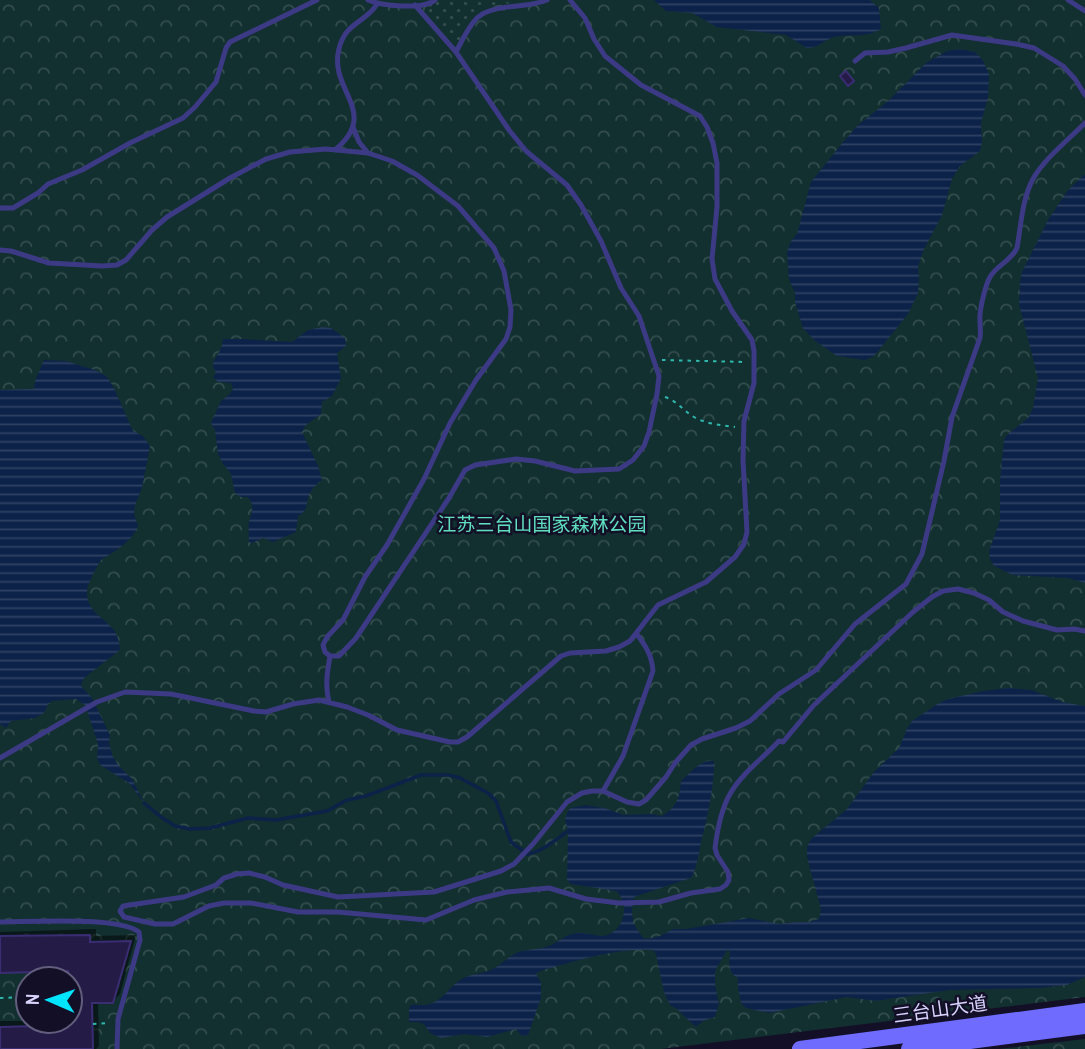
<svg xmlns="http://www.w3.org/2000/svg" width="1085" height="1049" viewBox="0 0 1085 1049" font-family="'Archivo Narrow','Noto Sans SC',sans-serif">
<defs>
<pattern id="forest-crowns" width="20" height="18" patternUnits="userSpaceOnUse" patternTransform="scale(1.75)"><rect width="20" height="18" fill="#12302f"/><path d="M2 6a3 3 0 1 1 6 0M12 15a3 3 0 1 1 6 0" fill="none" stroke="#344d4e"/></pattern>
<pattern id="garden-dots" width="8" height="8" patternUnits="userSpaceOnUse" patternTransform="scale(1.75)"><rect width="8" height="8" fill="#12302f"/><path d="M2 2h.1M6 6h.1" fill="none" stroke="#344d4e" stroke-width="1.8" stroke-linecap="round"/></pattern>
<pattern id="water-rules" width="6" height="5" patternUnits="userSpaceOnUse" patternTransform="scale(1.75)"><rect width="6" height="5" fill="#0c2248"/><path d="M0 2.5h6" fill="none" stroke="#2f4163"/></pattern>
</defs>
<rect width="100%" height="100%" fill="#130f26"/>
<path fill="url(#forest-crowns)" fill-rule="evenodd" d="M0,0H1085V997L661,1049H0ZM28,979H70V1021H28Z
M1085,1039V1049H999Z"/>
<path fill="url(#garden-dots)" d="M437,0L534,1C513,4 486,1 471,19C466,25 462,35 458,43H453L429,17V9Z"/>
<path fill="url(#water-rules)" d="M654,0H870L879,8L881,29C864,39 852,33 834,37C824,40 819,48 807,48L786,35L717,27L692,13L666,11Z
M959,49L975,52L982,59L989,74L988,97L981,123L982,142L980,151L960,166L952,179L942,215L923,251L918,267L919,278L918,293L908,314L874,356L865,360L837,356L814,340L803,328L795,302V293L789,279L787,252L791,241L797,234L811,182L844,141L857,126L888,101L926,63L947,51Z
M1085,174V583L1068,578L1013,575L994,566L990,559L989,551L1000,520V480L1004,440L1007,435L1028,418L1033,408L1038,378L1019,304L1020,282L1022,272L1048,220L1068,190Z
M322,327L331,328L345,338L346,346L337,353L341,378L332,396L322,402L321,414L306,425L302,432L318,466L322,480C317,484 312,488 309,495C305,505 309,510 298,516L296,532L273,542L263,538L252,543L249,542C249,536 248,528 249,522C252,511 255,507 248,497H241L235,493L231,474L222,462L218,453L215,430L211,423L221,401L230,394L233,389L231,383L218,382L213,377L216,373C211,364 213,362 218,354C221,350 222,344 223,339H242L292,342L308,330Z
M44,360L66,361L95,370L106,376L113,386L133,431L143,436L150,446L142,488L135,505L134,514L138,526C134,537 122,547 112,553C110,555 103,558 102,559C98,563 88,584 87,589C87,590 87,599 88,600C94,621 119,620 120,650L84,678L81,686L92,698L110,735L109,744L113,757L119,766L132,779L144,803L129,783L100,765L97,758L98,744L85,705L76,699L52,701L48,704L44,713L35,718L11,721L6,728L0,724V390L34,389L35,381Z
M1008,688L1032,690L1062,702L1085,706V977L1067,985L1041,988L950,990L875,1001L847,997L769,1013L746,1008L741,1003L738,987V978C726,972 730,962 730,951L727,950L715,971V985L719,1004L715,1017L703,1021L696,1027L677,1009L670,1005L664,992L656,954L653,950C615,948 580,960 543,970L536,973L541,983V998L528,1035L522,1036L516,1029L487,1037L465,1034L441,1038L430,1033L424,1024L418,1022H409V1008L411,1005C416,1004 422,1006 427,1005C444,1000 447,989 460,980C471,973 484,974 495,968C504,962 511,954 522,951C533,949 543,949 553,944C559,941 565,936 572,934C586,929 600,942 613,932C626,924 628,901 616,891L571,884L567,880L568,831L565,819L567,813L570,808L585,805L605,808L623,815L651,814L662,816C676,808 680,797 681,781C690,773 701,759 714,761C714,788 708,815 701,842C698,855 698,866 691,878L634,897L632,910L633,923L643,938L648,939L660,936L673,929H686L749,918L779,924L795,922H808L819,919L821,909L807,857V847L811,839L847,809L874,772L899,748L907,729L912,721L939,703L948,699L983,691Z"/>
<path fill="#0007" d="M96,929V936L136,935L120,994L113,1001H98L99,1046L96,1049H0V1021H70L71,1019L70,969L0,971V932Z"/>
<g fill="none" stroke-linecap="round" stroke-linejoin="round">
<path stroke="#0c2248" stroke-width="3.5" d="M144,803L161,817L175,826L190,829L210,828L248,818L276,820L327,811L347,800L366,796L421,775H449L460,778L488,793L496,801L511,842L527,854C542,852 555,840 568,831"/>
</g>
<path fill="#241b47" stroke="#3b2d73" stroke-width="2" d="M846,71L854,81L848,86L840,76Z
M90,935V942L131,941L113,1003H92L93,1049H0V1027L69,1025L70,1021V979H68V971L0,973V936Z"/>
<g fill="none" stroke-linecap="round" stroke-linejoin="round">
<path stroke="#2fb8b0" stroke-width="2" stroke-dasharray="3.5 5" stroke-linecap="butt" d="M662,360L747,362
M665,397C677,401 684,411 694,417C706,424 721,425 735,427
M0,998L28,997
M93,1024L110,1023
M58,1025L69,1024"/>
<path stroke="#3d3a85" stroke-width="5" d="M368,0C382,6 423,10 435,0
M1068,0L1085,11
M456,52C462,41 468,27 477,18C493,3 527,9 547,0
M855,61L865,53L888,52L906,48L952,35L1016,44L1034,48L1063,66L1075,79L1085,95
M1085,123C1068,140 1044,159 1033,179C1022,199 1021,226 1017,248C1011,261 997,265 990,277C985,286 979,311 980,321C980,328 981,331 980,338L952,417L944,461L922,554L906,584L855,624L816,670L779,694L750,721L736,728L702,739L691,745L675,763L666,777L646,800L639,804L627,802L603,791H592L582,793L567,802L533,844L514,864L501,871L434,892L338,897L283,885L265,877L249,873L237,874L224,878L216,885L184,897L123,906L120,911L124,917L155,924H173L209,906L224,903H251L298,912H338L426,920L474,900L507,892L549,888L586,899L619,903L659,902L691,893L720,889L726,885L729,880L728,872L717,855L715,848C717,832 722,808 730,794C741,774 763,758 779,741L783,742L814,705L913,612L932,597L943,591L958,589L974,593L989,600L1003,612L1023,621L1057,630L1074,629L1085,631
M353,127L359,142L368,153
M335,150C381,112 328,90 339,49C345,22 367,22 377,4
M0,208H13L38,193L48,184L82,170L130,143L183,118L195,107L216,82L226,48L230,42L317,0
M0,250L11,251L49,263L102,266L117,265L126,260L152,230L167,217L230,178L266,159L290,152L326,149L368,153L392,161L417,175L458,206L494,248L504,271L511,310L510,327L506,339L476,380L450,423L424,479L387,545L365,577L343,620L327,637L323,645L325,652L330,656H339L356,638L449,498L465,470L475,465L516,459L535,461L575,471L619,469L633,460L644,446L649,432L657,394L659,376L639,316L621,288L601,241L581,205L567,185L526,151L509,130L456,52L415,5
M329,702C325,686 327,673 330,656
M0,758L97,702L125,692L171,694L254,711L266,712L293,704L319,700L347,707L368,715L397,730L450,742H458L467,737L561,656L570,653L606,651L619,647L630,641L658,605L706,582L735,557L744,544L747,532L743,460L744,421L754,383V351L752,340L732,311L715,279L712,259L717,207V163L713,143L707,127L700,116L641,85L605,56L594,39L585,18L570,0
M603,791L623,756L653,671C652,655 645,645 636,633
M0,922C29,922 119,916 139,932L140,940L118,1019L117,1049"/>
<path stroke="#6f6bff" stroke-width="16" d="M800,1049L1085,1011
M909,1049L1085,1026"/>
</g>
<g text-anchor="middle" stroke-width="5" stroke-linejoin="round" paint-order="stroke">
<g font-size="19" fill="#5fe0c0" stroke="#130f26">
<text x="542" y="531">江苏三台山国家森林公园</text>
</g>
<g font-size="19" fill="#d9d4ff" stroke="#130f26">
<text transform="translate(940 1009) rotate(-8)" y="7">三台山大道</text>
</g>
</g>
<g transform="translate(49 1000) rotate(272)"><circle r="33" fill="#130f26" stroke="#625e7d" stroke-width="2"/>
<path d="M0-5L12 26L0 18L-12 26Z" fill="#00e5ff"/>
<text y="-10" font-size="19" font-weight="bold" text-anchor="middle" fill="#d9d4ff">N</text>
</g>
</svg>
